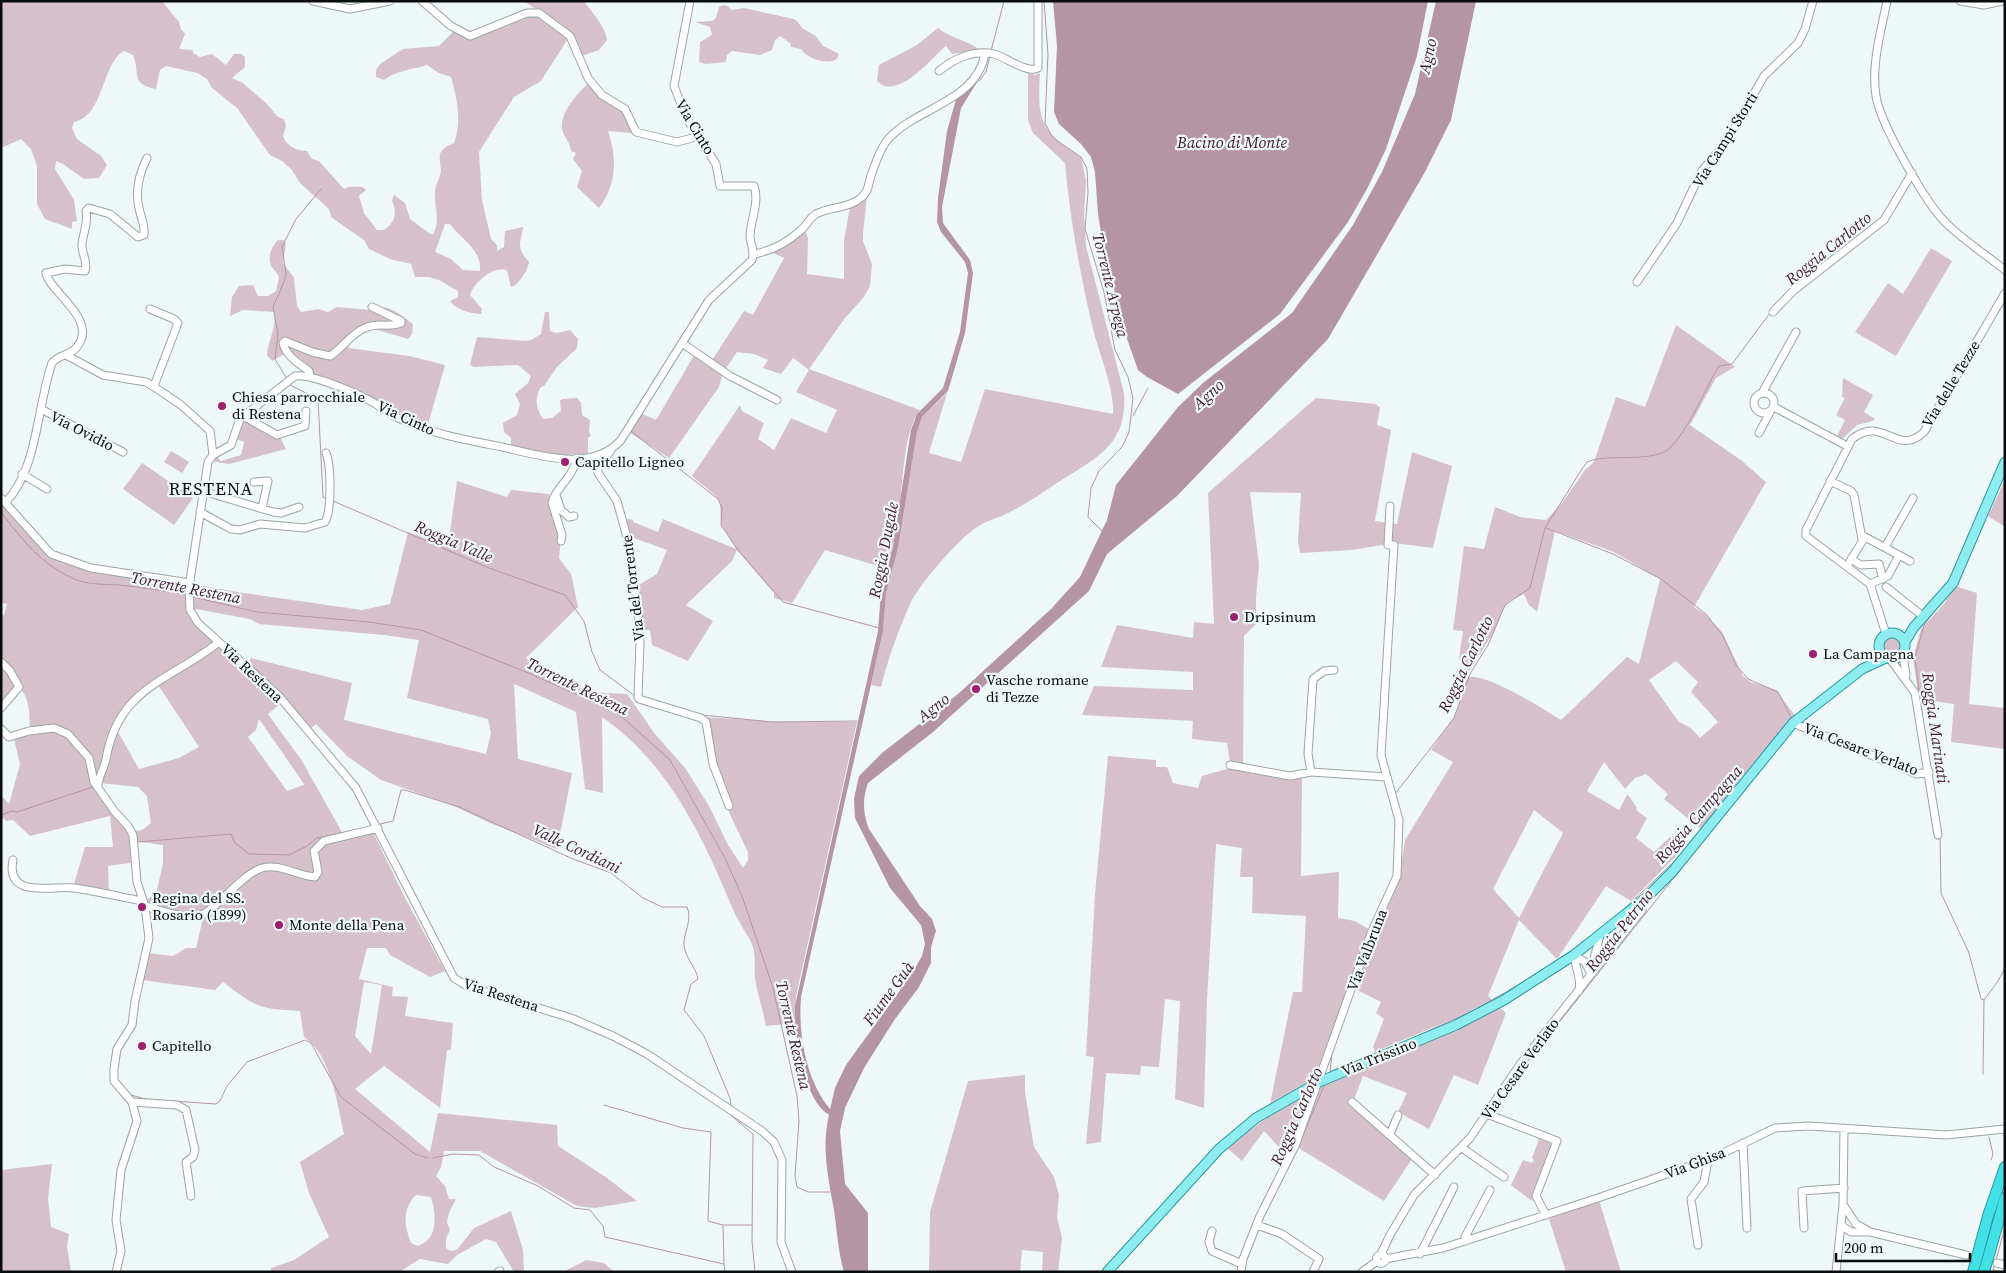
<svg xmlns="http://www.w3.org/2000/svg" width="2006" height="1273" viewBox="0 0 2006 1273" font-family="'Source Serif 4',serif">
<rect width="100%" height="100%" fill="#eef8f8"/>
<path fill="#d6c1cb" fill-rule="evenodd" d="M1,1H162L179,22L181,29L185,34L179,49L193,50V53L200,57L212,54L226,65L234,54H241L245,57V67L232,78L243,83L267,104L278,117L284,119L286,126L283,136C286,146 297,151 307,151L312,159L319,161L343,188L346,189L348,187C355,187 362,185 366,190L359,196L364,213L377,230H384C396,221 397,214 392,200L394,195L405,203L410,219L430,234H433C441,221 434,207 435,192C435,185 441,177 441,170C439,154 437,150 454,143C462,122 457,97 451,77L439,73L427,65C411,70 397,70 384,80L376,77V70L380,64L403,49L439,46L455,30L465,37L534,11L569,37L541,81L514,97L479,152L482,200L491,239L497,245V251L504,247L505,231L523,227C520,246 516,247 529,262C528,270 519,285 511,287L507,270C493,266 474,282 470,295L482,309L481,314C470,313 458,311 450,301L458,297V291L439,280L429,277H415L411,264L390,259L369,249L364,240L331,217L329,209L300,183L292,170L282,161L270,155L237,108L212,88L207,79L197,73L166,66L160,70L156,89C129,84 141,73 133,55L124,51C101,64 105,115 74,122L72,128L77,139L101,156L107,165L99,178L84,179L63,164L56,161L55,169L74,200L77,221L72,222V229L45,219L37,204V166L31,149L21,139L1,148ZM445,224H450C461,240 482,249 480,271L463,270L451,259L435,252Z
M524,1H584C593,15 604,23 607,40L599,50L581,56L559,25Z
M723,5L728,6L731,10L744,8L794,19L798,22L802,28L816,36L823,46L839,54L837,59C828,65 807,59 801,49L791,47L790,43L780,36L775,40L772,50L760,55L732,51L727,55L726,62L706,64L699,62L700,42L712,35L710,27L695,22L712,21L716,18L719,7Z
M938,28C950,38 967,40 980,50L952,54L946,46C932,58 896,102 877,81L879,65L917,45Z
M1028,72L1035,75L1040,73C1037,120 1040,131 1081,157L1086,181L1084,214L1086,246L1124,393C1128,446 1095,458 1057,483C1041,494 1026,504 1008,513C998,518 986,521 977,527C959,539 919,584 910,604C898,631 888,659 881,687L871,685L883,631L886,593L898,548L917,432L922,417L947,393L929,453L961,462L985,389L1113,414C1115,391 1099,353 1093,329C1080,274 1070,219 1065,163L1033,133L1028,120Z
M589,82C609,98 624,107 631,133L608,131C617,157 617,185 599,208L577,187L582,171L573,159L576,153L571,151C570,141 564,138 562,129C560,111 578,94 589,82Z
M867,196L863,233V241L872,264L870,286L863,298L845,318L809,369L920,410C903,431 903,485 899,512C896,531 892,551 888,569L825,550L792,603L774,598V593L737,550L732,561L686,605L713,621L688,661L652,645L650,630H642L637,586L657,574L667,550L626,535L624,518L633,520V522L658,532L663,519L736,549L721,524L720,502L716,496L692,476L740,405L742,411L764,423L758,439L774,450L791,418L826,433L837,410L796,392L809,370L793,358L781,374L763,368L768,360L754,354L737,352L723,373L719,387L669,458L629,432L640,413L656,420L696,352L710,363L744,311L753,315L784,258L773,253L756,254L774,245L803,225L808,238L807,274L844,279V241L850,207Z
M278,240H284L286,244L283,263L294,278L297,306L301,312L318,309L328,312L337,307L370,310L376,307L388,308L398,313L413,324L412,334L408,339L371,328L353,338L348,348L409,356L445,365L427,428L316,375L288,352L272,361L267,355C268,339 277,329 274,312L243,310L230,316L232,297L239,286L253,285L258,296H268L276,291L279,277C277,272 274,270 272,267C266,258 272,246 278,240Z
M1931,248L1952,261L1896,356L1855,332L1888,283L1903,294Z
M545,312H549L550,331L556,333L570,330L578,339L577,348L557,367L544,386L541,387C534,397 536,409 543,419L552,418L561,411L560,401L562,399L577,398L581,403L582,415L590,420L589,432L591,436L588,438V454L548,455L511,447V438L504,432L503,423L517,415L520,404L515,394L528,383L531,376L518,365L474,367L470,365L477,337L526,341L531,340L541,334Z
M1676,325L1735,367L1716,378L1690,425L1742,461L1766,482L1694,607L1705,614L1722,632L1743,676L1751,682L1776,690L1796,717L1741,778L1701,829L1664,799L1668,794L1646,774L1635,778L1625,789L1604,762L1587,791L1619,810L1627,795L1629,796L1637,808L1636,810L1647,818L1636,838L1654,852L1670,837L1684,848L1631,901L1606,886L1557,959L1519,920L1488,996L1492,1000L1455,1018L1375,1052L1373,1047L1384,1019L1376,1013L1381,1002L1353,988L1400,875L1405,840L1453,762L1431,750L1456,714L1467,677C1487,673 1542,708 1561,720L1627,657L1639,664L1660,579L1614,552L1555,531L1537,612L1529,605L1524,594L1509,601L1504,607L1495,630L1468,673L1459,658L1463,631L1453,630L1464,546L1484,549L1495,507L1520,517L1546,520L1562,503L1585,470L1594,462L1616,397L1645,407ZM1676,661L1698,682L1691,692L1718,722L1700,738L1692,729L1678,721L1649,680ZM1534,810L1563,833L1519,918L1493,889Z
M1843,378L1873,395L1864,412L1875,419L1873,421L1857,425L1842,439L1837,436L1845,420L1836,415L1845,398L1842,397Z
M1316,398L1375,404L1380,407L1377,425L1391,430L1375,521L1397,524L1412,452L1452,466L1433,548L1394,543L1352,550L1300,553L1298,541L1301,493L1250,492L1259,565L1256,597V624L1244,636L1243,764L1230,762L1227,743L1192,739L1193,721L1082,715L1094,686L1193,690V672L1101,667L1117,625L1193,638L1194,622L1214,624L1208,493Z
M244,419L280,437L286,449L229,464L211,461L216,456L221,461L241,455L244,442L237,439L239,428Z
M171,451L189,462L182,473L164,462Z
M142,463L193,498L174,525L123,489Z
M2005,480V527L1988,516Z
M457,481L507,497L511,490L549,494L550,508L561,536L559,558L571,574L578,607L526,658L588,692L627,694L655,734L685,768L709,806L728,845L743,868L748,860V852C734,823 719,793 710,762C705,746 708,732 702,717L784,722H857L796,996L795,1023L766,1026C763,1010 757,992 755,978C754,968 756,956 753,947C752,941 739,923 735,914C704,840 670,764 602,717L603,793L585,789L576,712L514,684L518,759L572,773L557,849L490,823L452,805L381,780L347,756L316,724L310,729L285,700L268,714L302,761L343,834L372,830L405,898L445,971L430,977L390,955L386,948H367L359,979L393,987L392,996L408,997L405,1016L453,1023L451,1050H447L440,1108L384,1066L355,1089L430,1152L438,1113L557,1125L558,1146L607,1178L637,1201L595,1208L577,1206L480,1151H444L441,1167L436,1176L445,1186L449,1199H456L449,1213L447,1222L450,1230L446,1238V1248L450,1251L457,1250L474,1228L511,1211L523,1250L524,1272H514L496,1242L486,1239L457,1255L448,1264L420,1259L399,1272H271V1268L294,1260L329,1237L309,1193L300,1162L344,1134C337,1104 332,1056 304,1037L300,1011C258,1009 256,1007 223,982L215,990L142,980L148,953L173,956L186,948H196L203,918H196L141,903L156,894L163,864V845L134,841L137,862L108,866L109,893L73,887L85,847H113L110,816L30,836L13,820L6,821L4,818L1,820V795L9,804L20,764L14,739L30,732C29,715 31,700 19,687L1,706V616L4,615L7,604L1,603V496L45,545L75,563L237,592L362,610L390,604L408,532L448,547ZM196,609L250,619L259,624L384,635L419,640L407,698L488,719L491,733L486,754L344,720L352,683L251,658L248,664L198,618L194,612ZM158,685L199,747L179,758L139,769L118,732L138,698ZM259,719L304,784V785L287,791L248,737L256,730ZM100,783L138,787L147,796L151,823L142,830L133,831L132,826L100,789ZM364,982L382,985L371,1054L355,1036ZM416,1195L431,1197C436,1213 439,1239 418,1246L411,1243C404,1225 402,1209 416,1195Z
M1955,586L1977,593L1969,704L2005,708V749L1951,742L1954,704L1919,699L1913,658L1921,629L1944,604Z
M1881 646a11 11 0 1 1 22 0a11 11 0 1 1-22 0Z
M1108,756L1156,760V767H1167L1173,783L1198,788L1202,776L1230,768L1302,777L1301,876L1339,872L1338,918L1355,921L1370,930L1316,1078L1270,1104L1293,992H1302L1306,916L1252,913L1253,877H1240L1242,848L1216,844L1207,1000L1204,1108L1175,1099L1180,1001L1165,999L1159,1067L1141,1066L1140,1075L1106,1073L1101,1142L1086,1144L1094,1057L1086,1056L1095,894Z
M1499,1007L1506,1013L1478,1085L1454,1075L1429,1129L1398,1112L1407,1093L1363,1076L1353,1102L1414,1156L1384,1201L1294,1145L1287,1156L1264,1131L1242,1161L1227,1148L1264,1120L1319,1086Z
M1025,1075V1092L1034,1147L1054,1177L1059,1195L1057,1217L1062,1238L1058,1272H1042L1043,1252L1022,1250L1020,1272H929L930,1212L968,1081Z
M1539,1139L1554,1145L1532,1201L1511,1185L1523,1160L1532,1163L1534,1160L1532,1158Z
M52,1164L48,1198L51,1227L69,1234L67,1246L71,1272H1V1170Z
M1599,1200L1621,1272H1566L1549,1219Z
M586,1260L604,1263L614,1272H563Z"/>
<path fill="#b594a3" d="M1053,1H1428L1417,56L1386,149L1367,189L1348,222L1280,314L1178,394L1147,377L1138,370L1125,333L1103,245L1098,214L1095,172L1091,157L1081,144L1059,124L1054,112L1057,46Z
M1436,1H1476L1451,120L1425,172L1328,339L1177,496L1107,554L1089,591L933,732L868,783C862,799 863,814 869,829L920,906L932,919L936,931L931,947V963L919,987L895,1019L864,1068L845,1108L840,1131L845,1184L868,1213V1272H844C837,1248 837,1224 832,1199C827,1172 822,1143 829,1115C803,1099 794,1035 795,1006L878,631L881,592L893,547L911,430L917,414L943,388L960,332L968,273L965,262L941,232L937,222L938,198L947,131L957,96L981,76L961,108L942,207L943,223L970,260L973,273L965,333L948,391L922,417L917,432L898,548L886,593L883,631L801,997C798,1035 806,1080 830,1109L835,1088L846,1065L911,975L922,956L925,944L921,925L890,888L855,818L854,799L859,776L882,753L958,694L1051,609L1080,577L1107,520L1116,485L1178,407L1203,383L1292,313L1353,225L1382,172L1415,94Z"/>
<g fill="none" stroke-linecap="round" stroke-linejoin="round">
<path stroke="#b594a3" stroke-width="1" d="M1044,1L1048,54L1045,123L1053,138L1081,157L1087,169L1088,192L1085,229L1104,292L1115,350L1128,377L1133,398L1129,432L1122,447L1099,471L1091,488L1088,517L1103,532
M991,51L1004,1
M979,81L986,72L990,55
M287,379L275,359L278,334L273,307L284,282L286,273L282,247L296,219L321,189
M290,385L318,399L323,497L327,499
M1133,416L1148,388
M632,432L718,499L722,508L721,525L738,550L783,602L879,628
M333,501L489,568L565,595L584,621L592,652L600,670L635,696
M1,512C22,540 44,567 77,580C91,585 104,584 119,585C141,587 164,591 187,595
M1546,528L1613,554L1661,579L1706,614L1723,636L1736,665L1748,679L1778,692L1791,718
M1970,555L1983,524
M193,597L257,612L369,622L421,630L526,672L605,707L622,717L670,760L725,858L742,896L773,988L797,1096L799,1121L795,1176L797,1187L808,1192H830
M702,715L772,722L857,721
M1925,736L1915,658L1924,625L1939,605
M98,794L107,807
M1395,794L1454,718L1470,674L1488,645L1505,605L1530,588L1545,528L1582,469L1587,462L1596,459C1617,456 1642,460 1662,453C1682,446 1706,386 1719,366L1732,364L1770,313
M1936,799L1939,822
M1,815L12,811L17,812L93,787L94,789
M380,824L393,821L401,790H405L459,807L573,859L611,873L643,898L662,907H687C693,920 683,933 684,946C685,957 696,967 698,979L691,984L684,1010L704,1036L730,1098L731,1106
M1940,836L1941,893L1969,953L1981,999L1984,1000
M138,842L231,834L235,843L249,854L289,855L307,846L317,838L373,826
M1401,851L1402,840
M1620,913L1681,855
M1559,960L1592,935
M1557,1025L1723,816
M1402,1043L1476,1009L1522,983
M1331,1071L1383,1051
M1330,1073L1332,1053
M1983,1074L1984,1000L1998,981L2005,968
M131,1095L145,1099L216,1104L220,1101L227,1086L247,1062L305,1040L311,1043L341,1097L415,1154L428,1158
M604,1105L683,1128L711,1132L708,1221L723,1225H752
M733,1117L753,1134L752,1241L755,1272
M1989,1137L1993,1154L1991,1160
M1300,1142L1325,1084
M433,1158L453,1154L479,1155L494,1167L538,1186L574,1208L590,1210L603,1226L605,1237L724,1264L725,1272
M723,1226L724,1264
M1996,1260L2005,1227
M1994,1266L1993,1270L2001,1272"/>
<defs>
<path id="minor" d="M313,1L350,9L390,1
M422,1L451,26L470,36L527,13H539L570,36L588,78L602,95L625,109L636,132L677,142L700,136
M690,1L674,86L686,117L716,164L720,186H754C760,202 750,221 750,237C751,246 755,251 752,260L709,300L621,440C592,473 538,455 502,447C467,440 436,435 403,420C392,416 384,409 374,403C359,394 311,373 295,376L240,419L231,445L213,455L208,462L189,587L190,610L198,623L278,695L356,788L454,978L467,986L571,1018L613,1036L647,1054L762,1131L774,1142L782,1160L781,1242L792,1272
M1887,1C1881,31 1871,65 1876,96C1880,123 1927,206 1948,225C1965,241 1986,255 2005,270
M1960,1L1984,5L2002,1
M939,71C953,59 975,49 994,54C1006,57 1027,74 1038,68V1
M754,254C771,251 788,242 801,230C807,225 810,217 816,214C831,206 849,209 862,197C870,190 868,182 872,173C876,161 882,144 891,136C920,107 978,100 985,53
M1637,282L1677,223L1701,172L1727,141L1764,76L1798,43L1805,29L1813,1
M150,309L174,319L178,323L154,386
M1773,312L1793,291L1884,220L1912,173
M682,343L730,376L777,400
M66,355L103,375L146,382L159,390L181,405L210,431L213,455
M310,377L309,371C299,364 286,356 283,343L285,341L312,352L330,356C343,348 351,333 365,328C378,322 390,328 401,323V321L372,307
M1754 403a10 10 0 1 1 20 0a10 10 0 1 1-20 0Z
M1762,393L1796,332
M1774,407L1847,446
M41,409L123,452
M243,416L277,435L305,426L306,411
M1759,433L1770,412
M611,450L598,467V473L617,501L628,541L638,607L640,643L638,697L639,699L701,718L706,722L713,764L729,806
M22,474L47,489
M1830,481L1851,491L1854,495L1862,539
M254,482L268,481L262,508
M203,491L273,512L281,513L299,507
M556,495L561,510L569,517L574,516
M1,498L51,554L91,568L190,583
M6,502C38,468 37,406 52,363C59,354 70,356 77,347C99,319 49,292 46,273L65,269L85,271C88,263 83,256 82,247C81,236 89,227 86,211L89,208L110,214L138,237L144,235C145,225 141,218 139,208C135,191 139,174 147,158
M200,512L231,529L240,530L260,524L305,528L325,522C332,510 331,465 326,453
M561,541L562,535L552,503C556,486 572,480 577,458
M1885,547L1913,498
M1851,559L1861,565L1879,564L1883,579
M1847,566L1865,537L1910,561
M1870,584L1888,576L1899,555
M1886,587L1924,617
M1886,634L1870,584L1806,536V530L1852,439C1884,414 1896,458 1924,432L2005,293
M1903,655L1906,675
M1890,659L1915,693L1938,835
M1,662L10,671L19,687L1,708
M1793,723L1917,774L1929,772
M1,729L9,737L29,731L54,728L68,734L89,758L94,782L115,812L128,826L133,835L137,882L145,906L149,938L135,1001L132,1025L117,1049L114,1069V1081L132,1102L137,1121L121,1170L116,1220L121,1251L116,1272
M1230,765L1290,776L1311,772L1387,777L1399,820L1397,876L1372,931L1295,1146L1260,1216L1243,1259L1241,1272
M1311,772L1308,754L1313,679L1324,671L1334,670
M1387,777L1381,755L1394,545H1388L1390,506
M98,788C97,778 104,770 106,759C118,687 170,681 219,642
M13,860C5,900 53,885 74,888C97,891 120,897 142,901
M145,906C161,910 182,919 198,916C214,913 240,875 262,868C279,863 298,876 315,877L318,872L314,851L324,841L378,828
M1574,955C1575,967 1582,979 1579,991
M1574,955L1585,962L1590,972
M1590,974L1600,935
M132,1102L177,1105L186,1110L195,1150L193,1157L186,1162L191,1196
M1352,1102L1435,1175
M1487,1114L1557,1141L1536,1196L1546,1215
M1390,1134L1398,1115
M1743,1143L1747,1228
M1462,1148L1504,1177
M1844,1206L1856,1224L1870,1232L1966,1255
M1257,1225L1282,1234L1319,1259L1313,1272
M1842,1226L1851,1232H1869
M1804,1228L1802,1191L1844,1188
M1212,1231L1209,1242L1212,1251L1242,1264
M1466,1241L1465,1237L1490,1190
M1698,1245L1691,1199L1704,1182L1708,1160
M1381,1254L1390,1235L1414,1195L1470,1138L1521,1063L1642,910L1637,905
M1420,1254L1454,1187
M1376.5 1259a4.5 4.5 0 1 1 9 0a4.5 4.5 0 1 1-9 0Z
M1385,1259L1443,1248L1598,1198L1713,1158L1775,1128L1809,1126L1946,1135L2005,1129
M1997,1263L2005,1265
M498,1272L500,1271
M1362,1272L1377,1261
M1836,1272L1843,1205L1844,1128"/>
<path id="major" d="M1879 646a13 13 0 1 1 26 0a13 13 0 1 1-26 0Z
M1905,642L1914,627L1953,583L2005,462
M1107,1272L1219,1149L1256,1118L1319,1082L1456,1025L1504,1000L1574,955L1647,897L1673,871L1793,723L1862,669L1886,658"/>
<path id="highway" d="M1973,1272L1988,1216L2005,1167
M1984,1272L2005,1198"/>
</defs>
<use href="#minor" stroke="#9ba4a4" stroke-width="9"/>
<use href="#major" stroke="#2e969a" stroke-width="11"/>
<use href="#highway" stroke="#2e969a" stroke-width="12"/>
<use href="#minor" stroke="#fff" stroke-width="7"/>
<use href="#major" stroke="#8eedf1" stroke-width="9"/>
<use href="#highway" stroke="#42e1e7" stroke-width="10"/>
</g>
<g fill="#a01e6f" stroke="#eef8f8" stroke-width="2">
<circle cx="222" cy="406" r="5"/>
<circle cx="565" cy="462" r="5"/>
<circle cx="1234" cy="617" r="5"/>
<circle cx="1813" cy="654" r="5"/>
<circle cx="976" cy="689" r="5"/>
<circle cx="142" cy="907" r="5"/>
<circle cx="279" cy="925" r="5"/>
<circle cx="142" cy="1046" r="5"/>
</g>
<g text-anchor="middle" stroke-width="4.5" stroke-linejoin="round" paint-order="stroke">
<g font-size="15" fill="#090c0c" stroke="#eef8f8">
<text transform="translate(695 127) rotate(59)" y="5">Via Cinto</text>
<text transform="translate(1725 140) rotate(-58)" y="5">Via Campi Storti</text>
<text transform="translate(1951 384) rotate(-59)" y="5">Via delle Tezze</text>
<text transform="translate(406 418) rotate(25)" y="5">Via Cinto</text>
<text transform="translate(82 431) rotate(27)" y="5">Via Ovidio</text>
<text transform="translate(633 588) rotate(-97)" y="5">Via del Torrente</text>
<text transform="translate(252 673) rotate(43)" y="5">Via Restena</text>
<text transform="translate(1861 749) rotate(21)" y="5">Via Cesare Verlato</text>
<text transform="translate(1367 950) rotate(-69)" y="5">Via Valbruna</text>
<text transform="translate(501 995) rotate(18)" y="5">Via Restena</text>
<text transform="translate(1379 1057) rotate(-22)" y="5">Via Trissino</text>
<text transform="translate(1520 1069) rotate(-54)" y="5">Via Cesare Verlato</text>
<text transform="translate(1695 1163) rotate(-21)" y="5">Via Ghisa</text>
</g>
<g font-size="15" fill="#090c0c" stroke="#eef8f8" text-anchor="start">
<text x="232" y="402">Chiesa parrocchiale<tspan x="232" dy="17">di Restena</tspan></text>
<text x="575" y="467">Capitello Ligneo</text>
<text x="1244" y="622">Dripsinum</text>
<text x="1823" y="659">La Campagna</text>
<text x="986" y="685">Vasche romane<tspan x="986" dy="17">di Tezze</tspan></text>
<text x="152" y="903">Regina del SS.<tspan x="152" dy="17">Rosario (1899)</tspan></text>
<text x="289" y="930">Monte della Pena</text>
<text x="152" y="1051">Capitello</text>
</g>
<g font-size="16" font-style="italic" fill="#431730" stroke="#eef8f8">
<text transform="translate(1427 56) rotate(-78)" y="6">Agno</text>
<text x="1232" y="148">Bacino di Monte</text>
<text transform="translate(1828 248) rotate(-39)" y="6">Roggia Carlotto</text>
<text transform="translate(1111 285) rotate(76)" y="6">Torrente Arpega</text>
<text transform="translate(1208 394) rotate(-42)" y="6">Agno</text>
<text transform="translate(454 541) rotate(23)" y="6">Roggia Valle</text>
<text transform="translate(883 550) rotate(-79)" y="6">Roggia Dugale</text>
<text transform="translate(186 587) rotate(11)" y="6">Torrente Restena</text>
<text transform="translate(1465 664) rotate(-64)" y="6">Roggia Carlotto</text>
<text transform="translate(578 686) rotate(26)" y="6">Torrente Restena</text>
<text transform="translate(933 707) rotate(-38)" y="6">Agno</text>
<text transform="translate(1936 728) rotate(82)" y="6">Roggia Marinati</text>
<text transform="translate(1698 814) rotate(-49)" y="6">Roggia Campagna</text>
<text transform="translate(577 848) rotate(25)" y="6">Valle Cordiani</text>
<text transform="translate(1619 930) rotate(-52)" y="6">Roggia Petrino</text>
<text transform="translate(888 993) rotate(-54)" y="6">Fiume Guà</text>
<text transform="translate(794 1035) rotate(77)" y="6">Torrente Restena</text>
<text transform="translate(1296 1116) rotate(-66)" y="6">Roggia Carlotto</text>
</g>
<g font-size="18" letter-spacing="1" fill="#090c0c" stroke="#eef8f8">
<text x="211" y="495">RESTENA</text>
</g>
</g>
<rect width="2006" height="1273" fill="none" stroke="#090c0c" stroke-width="5"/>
<path d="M1836 1253v8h134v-8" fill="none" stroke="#090c0c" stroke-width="2.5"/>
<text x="1844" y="1253" font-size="15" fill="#090c0c" stroke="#eef8f8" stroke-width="4" paint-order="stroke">200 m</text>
</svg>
